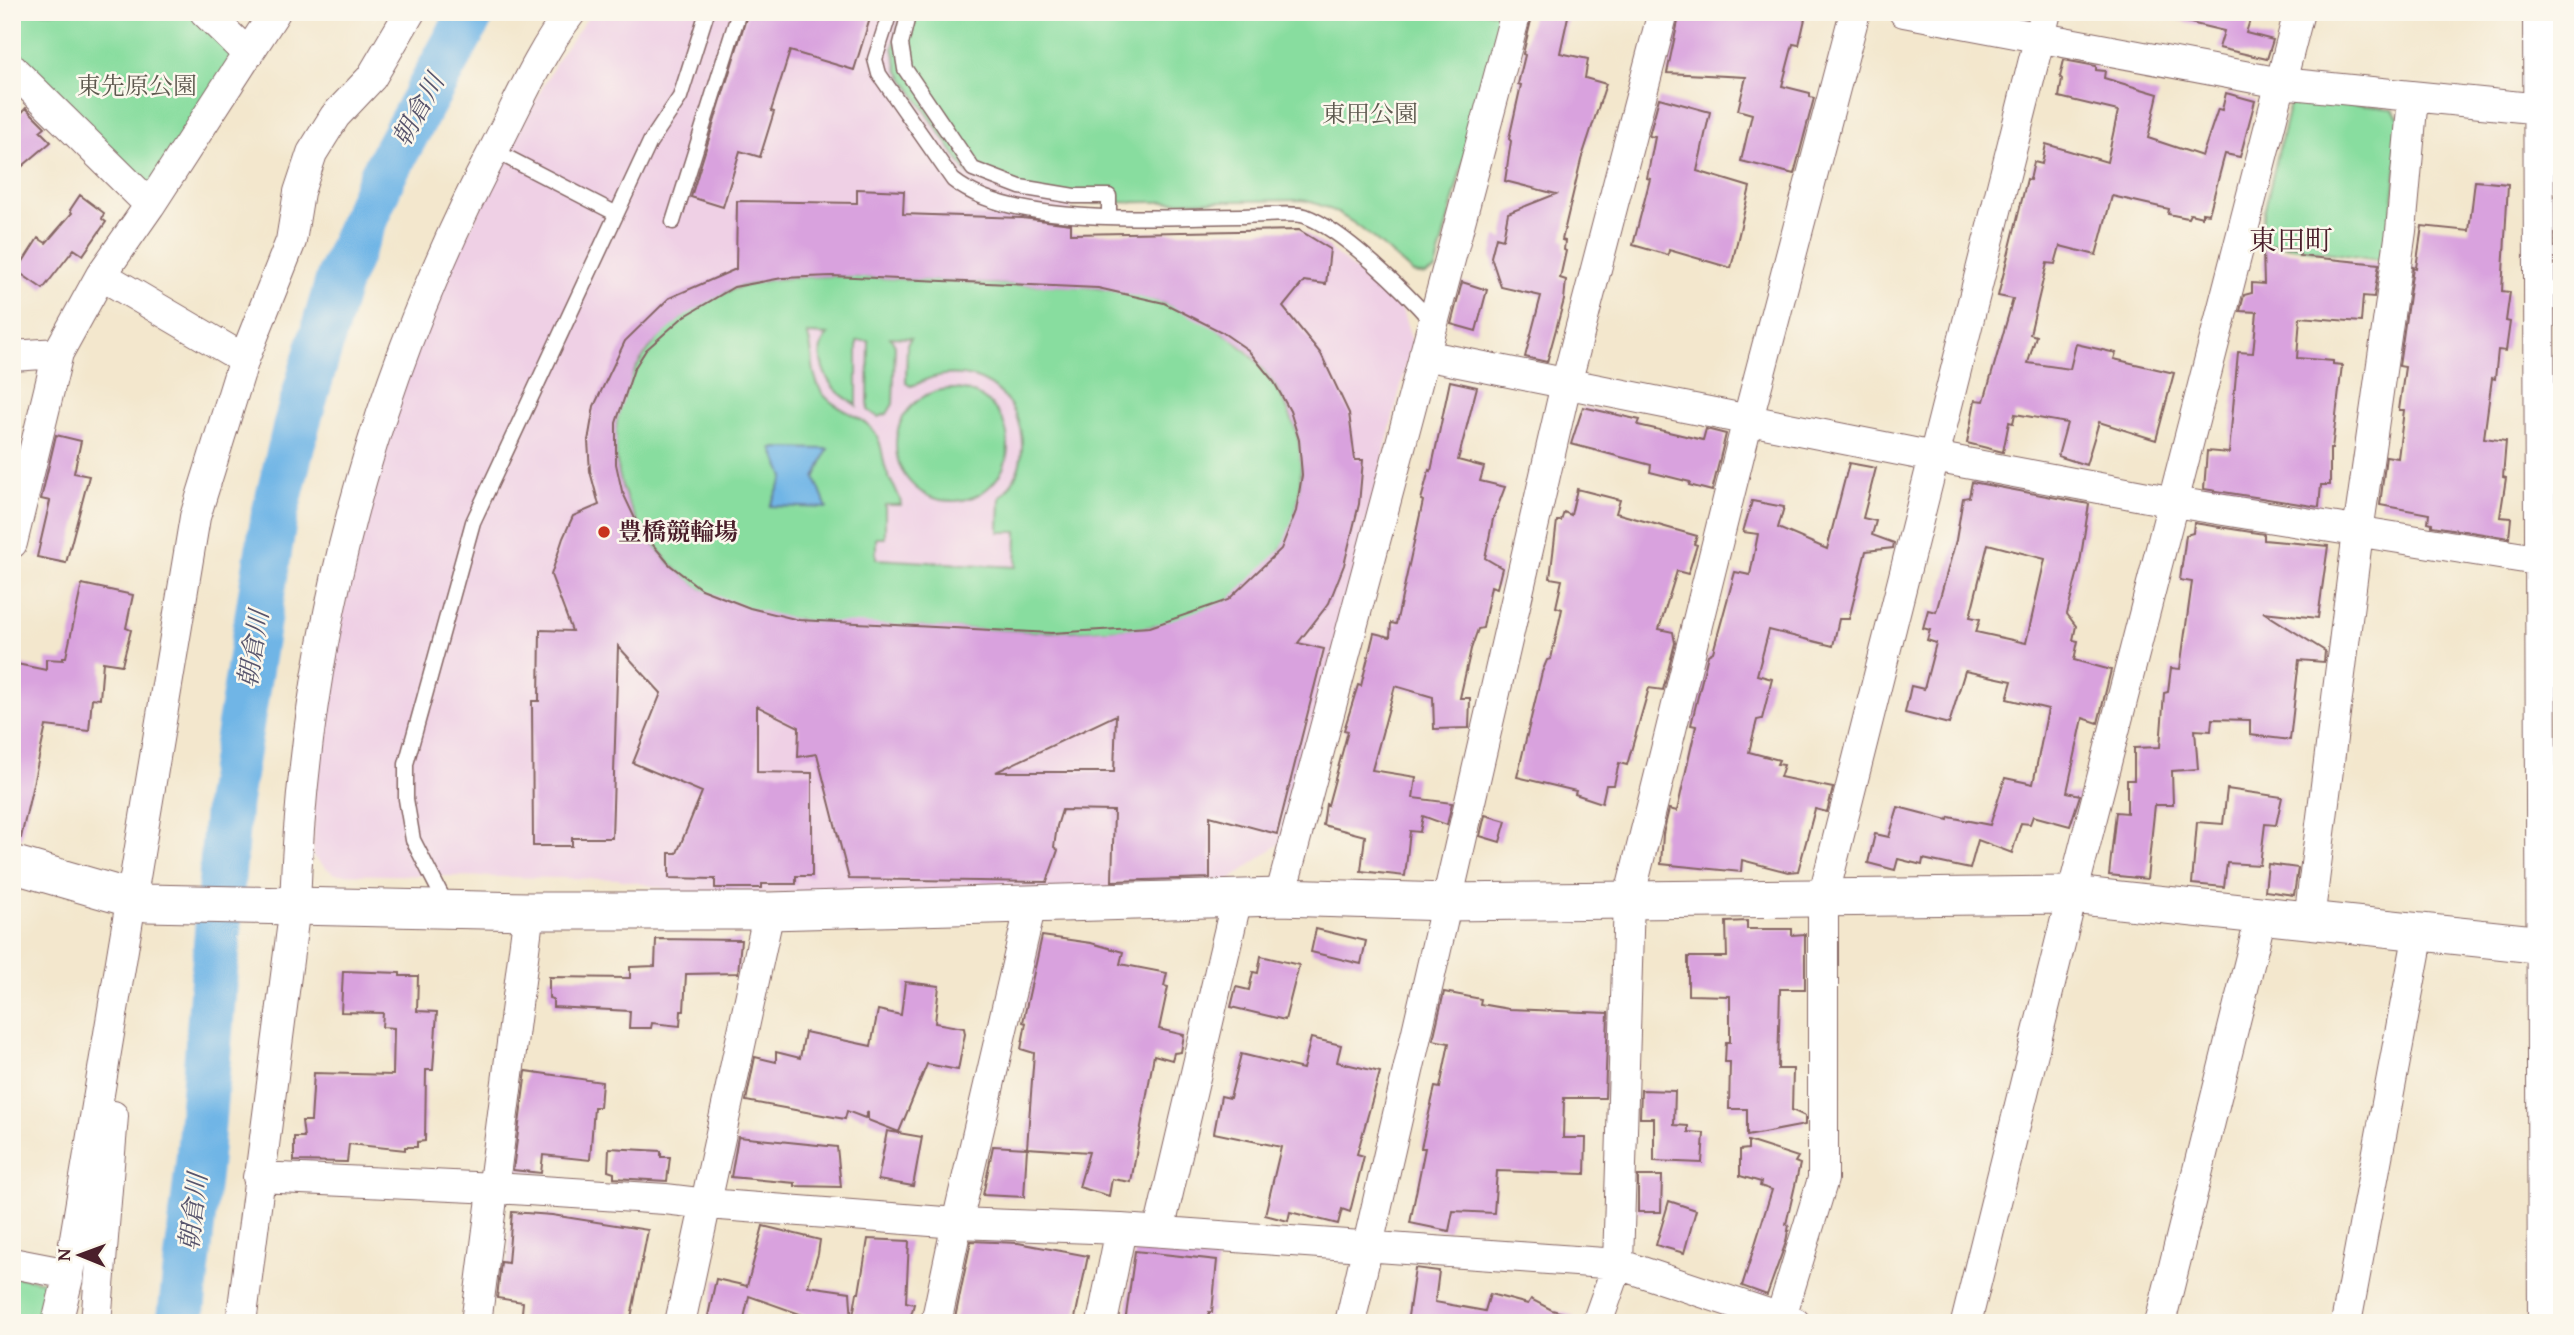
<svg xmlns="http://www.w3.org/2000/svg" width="2574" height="1335" viewBox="0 0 2574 1335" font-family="'Gentium Book Plus','Noto Serif JP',serif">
<rect width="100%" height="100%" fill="#fbf7ec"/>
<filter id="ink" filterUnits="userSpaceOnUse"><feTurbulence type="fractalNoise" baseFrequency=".0143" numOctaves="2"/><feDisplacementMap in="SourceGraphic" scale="14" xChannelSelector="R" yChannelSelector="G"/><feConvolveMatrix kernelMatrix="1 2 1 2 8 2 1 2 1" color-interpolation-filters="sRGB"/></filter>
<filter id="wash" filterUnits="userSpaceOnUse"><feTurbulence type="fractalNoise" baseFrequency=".00686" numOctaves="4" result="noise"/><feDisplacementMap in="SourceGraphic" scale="28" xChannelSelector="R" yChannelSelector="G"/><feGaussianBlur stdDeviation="1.57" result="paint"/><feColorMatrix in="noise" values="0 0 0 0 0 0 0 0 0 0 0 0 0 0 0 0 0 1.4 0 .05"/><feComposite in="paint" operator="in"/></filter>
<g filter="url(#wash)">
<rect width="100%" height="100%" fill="#f3e7cd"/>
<path fill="#efd0e5" d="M592,12H902L894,48L898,70L967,173L1071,203V234L1330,249L1402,310L1412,342L1287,838L1218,889L673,894L662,888L618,879L334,874L313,857L314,796L342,616L365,518L404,383L447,275L516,137L559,57Z"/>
<path fill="#88dd9f" stroke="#697e65" stroke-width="2" fill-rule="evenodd" d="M12,12H205L248,54L150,205L12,69Z
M902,12H1502L1435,270L1425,275L1413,273C1380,245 1346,208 1302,200L1071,203L1017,194L967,173L898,70L893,48Z
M2293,97L2393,109L2402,123L2386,261L2257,242L2288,111Z
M832,276C887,278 943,281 998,284C1033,285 1069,284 1103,289C1191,302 1267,342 1296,431C1306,461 1300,522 1281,549C1274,560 1242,590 1231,598C1219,607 1164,625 1149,627C1135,630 1119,629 1105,630C1043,634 983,630 921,627C881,625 839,626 799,620C769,616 725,603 699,588C682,577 668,562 655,546C578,452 619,335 729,291C761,278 797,277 832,276ZM807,334L828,335C813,348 823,375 834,388C840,395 849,400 857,406V341H869L868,410L878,417L887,414L893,404L895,345L890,337L911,338L907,344L906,382L910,386C916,385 919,383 925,380C940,374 957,373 973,377C1024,392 1039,462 1000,497L999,532H1017L1016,567L876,559V538H885V505H901C901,493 889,482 886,470C882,459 883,445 876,434C863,414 834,411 821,391C809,371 815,351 807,334Z
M896 445a56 56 0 1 1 112 0a56 56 0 1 1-112 0Z
M12,1276L55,1284L46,1323H12Z"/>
<path fill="#70b5e6" stroke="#5d6a88" stroke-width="2" d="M772,448L828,449L815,478L827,508L770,506L784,477Z"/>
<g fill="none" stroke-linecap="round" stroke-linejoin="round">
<path stroke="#70b5e6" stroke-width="47" d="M180,1323L199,1161L228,803L274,517L297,423L339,279L383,175L472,12"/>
</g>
<g id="blocks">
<path fill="#d9a2de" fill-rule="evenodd" d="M748,12H872L854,70L790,51L771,111L774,112L760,157L740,151L723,207L691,197Z
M1533,12H1569L1560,53L1588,59L1585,78L1606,84L1581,160L1562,240L1565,241L1564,250L1566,251L1560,278L1566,280L1564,300L1547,362L1525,357L1541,296L1501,287L1491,257L1496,237L1503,239L1508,213L1556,194L1505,181L1511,141L1509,139L1521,85L1518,84L1525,55L1523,54Z
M1680,12H1777L1805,19L1799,45L1793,44L1782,86L1810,93V97L1814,98L1794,174L1741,161L1752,114L1738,110L1746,77L1667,73Z
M2179,12H2247L2246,18L2250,20L2246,33L2273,40L2267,59L2219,48L2224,31L2178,20Z
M2064,60L2096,66V70L2105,71L2104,78L2158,94L2148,138L2202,156L2218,109L2222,110L2226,93L2255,101L2240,157L2225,154L2209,214L2202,213V217L2190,214L2188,218L2168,214L2169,209L2112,196L2096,255L2060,246L2055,264L2047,263L2030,334L2036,336L2028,363L2070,369L2076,344L2116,353L2114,359L2174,373L2156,440L2099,422L2086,465L2058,456L2067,423L2015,414L2013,423L2009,422L2003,452L1967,443L1975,400L1984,401L2013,299L1998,296L2027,179L2030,180L2034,162L2042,164L2046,144L2107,162L2118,111L2059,97L2062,79L2060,77Z
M1659,98L1710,112L1697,171L1750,187L1731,268L1669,250L1668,255L1633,245L1650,179L1647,178L1655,137L1649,136Z
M26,108L45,127L40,131L51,142L12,175V123Z
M2475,181L2508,184L2502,291L2510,292L2506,321L2510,322L2506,351L2498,350L2495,379L2492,378L2484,438L2506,441L2503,477L2506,478L2500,517L2511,518L2509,538L2432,526V523L2428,522L2429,514L2380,505L2386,456L2398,458L2404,410H2399L2405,367L2399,366L2413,267L2416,268L2422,226L2469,231Z
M857,189L904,191L903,214L1022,218L1071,224V234L1299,230L1330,249L1326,284L1304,281L1283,307L1321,354L1349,413L1355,460H1363L1359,504L1344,565L1329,603L1298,643L1324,649L1277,834L1210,816V878L1112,881L1114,811L1062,810L1057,826L1054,847L1058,850L1047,882L849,879L817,754L798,757L799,727L757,706V772L812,773V876H796V884H762V888H715V879L669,878V853H677L702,792L633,763L661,693L618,646L612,838H572V846H533L532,701H539L540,630L572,631L551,575L563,538L573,516L599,505L590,471L588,441L594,406L625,341L669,298L736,269L737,201L857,203ZM832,276L1098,288L1164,303L1222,332L1248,350L1274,382L1290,411L1299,440L1302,475L1296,511L1281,549L1228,600L1150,627L1052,633L799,620L750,608L701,589L670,565L653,545L638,525L622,491L616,464V423L634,369L646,350L682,318L734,287L782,278ZM1116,715L1114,772H996Z
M80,195L104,213L102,219L106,222L83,255L74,249L43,289L17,271L38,238L46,243L72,213L70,210Z
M2263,249L2300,253L2299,256L2379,264L2374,297L2363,296L2361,322L2300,317L2297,358L2333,361V364L2342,365L2332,449H2330V485H2321L2319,507L2204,489L2207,451L2229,453L2238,352L2253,353L2257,312L2240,311L2244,295L2252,293V283L2264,284Z
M1462,282L1487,290L1476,331L1451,324Z
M1450,381L1477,387L1458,460L1484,467L1480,481L1505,487L1493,519L1485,558L1502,568L1497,588L1491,586L1483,628L1478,629L1471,649L1460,698H1470L1469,728L1434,729L1433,697L1395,686L1372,770L1416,777L1413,798L1452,803L1447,825L1423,816L1420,832L1410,831L1405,876L1361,871L1365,836L1323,825L1326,804L1328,805L1348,731L1344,730L1358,685L1361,686L1374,633L1390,637L1391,623L1396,624L1423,501L1421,500L1429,470L1431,471Z
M1583,407L1640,420L1638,425L1703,440L1706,429L1726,434L1712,491L1689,485L1690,482L1650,472L1651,465L1571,444Z
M56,435L81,441L74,473L89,476L66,563L37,557L50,501L41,499Z
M1849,463L1876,468L1863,518L1876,521L1872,535L1894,543L1893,548L1866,551L1849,619H1839L1833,646L1769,630L1757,675L1772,679L1762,719L1757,720L1749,752L1779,760L1777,764L1784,765L1780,777L1833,788L1827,812L1815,809L1798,871L1788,872L1742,860L1741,872L1661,864L1663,834L1669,809L1677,811L1696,726L1691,725L1708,655L1713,652L1735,572L1750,575L1758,534L1743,532L1752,501L1784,507L1778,528L1827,549Z
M1972,482L2089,504L2080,563L2067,614L2076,626L2073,640L2078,641L2074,660L2111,670L2098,723L2083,718L2067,792L2080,795L2070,826L2033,816L2030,824L2021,823L2012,853L1978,840L1970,869L1923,859L1922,865L1898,859L1895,870L1868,863L1875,834L1889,837L1898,807L1948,820L1949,817L1990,825L2005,778L2033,784L2048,709L2007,699L2012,681L1965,671L1949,724L1905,713L1911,686L1924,689L1936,643L1927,640L1930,630L1923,628L1928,610L1936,612L1956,540L1963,498L1969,497ZM1988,544L2045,559L2026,643L1976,632L1980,619L1970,617Z
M1577,489L1620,500L1616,513L1697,536L1694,544L1697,545L1688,574L1677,571L1659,629L1673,632L1675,643L1663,690L1649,688L1627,765L1619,763L1614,785H1606L1602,803L1575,794L1576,791L1517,777L1542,672L1547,660L1551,659L1562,609L1556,607L1562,580L1550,578L1557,521H1561L1564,512L1571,515Z
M2194,523L2264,534V540L2328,546L2318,618L2263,612L2325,651L2324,662L2299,660L2290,740L2250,735V720L2212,719L2211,731L2195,730L2198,769L2172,771L2173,805H2155L2147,879L2109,875L2116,812L2127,813V780H2134V748L2160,747L2164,693L2168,692L2171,668L2180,669L2192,582L2180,580L2186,535L2193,533Z
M82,584L133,595L126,628L131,630L122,665L103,662L100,699L92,698L89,731L46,726L21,838L12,837V663L46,670V659L63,660V657H66Z
M2227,789L2282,797L2276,825L2265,824L2260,865L2227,863L2224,887L2192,884L2197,822L2223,824Z
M1485,815L1506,821L1500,842L1480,836Z
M2268,864L2298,868L2294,895L2265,891Z
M1747,921V929H1792V935L1805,934V989H1780L1778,1069H1793L1792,1110L1805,1116V1125L1747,1136V1109H1729L1730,1062H1725L1726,1042H1730V996L1688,995V957H1727L1726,922Z
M1316,929L1366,941L1361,964L1311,952Z
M1042,936L1091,943L1123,952L1120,964L1167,973L1164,986L1168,987L1159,1029L1184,1035L1181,1052L1174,1053L1172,1060L1154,1055L1131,1182L1112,1179L1109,1196L1079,1187L1089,1152L1027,1148L1034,1053L1021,1049L1026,1023L1023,1022Z
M656,939L741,940L738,973L686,974L684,1011H681L680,1026L652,1023L651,1028H629L630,1011L553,1007V999L549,998V977L630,978V967L655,966Z
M1261,956L1299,965L1285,1020L1231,1007L1236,987L1249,990L1253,972L1258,973Z
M343,971L400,973V976H418L417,1011L437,1012L433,1070H426L425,1141L417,1142V1147H405V1150L349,1144L347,1162L294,1161V1137H304L302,1121H311L314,1073L393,1075L394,1028L382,1027L383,1013L341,1012Z
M905,982L939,986L935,1023L964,1028L965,1034L958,1070L927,1064L899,1132L868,1120V1111L865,1118L847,1111L845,1119L746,1101L755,1057L776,1062V1052L800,1058L805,1032L871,1046L878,1010L901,1015Z
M1444,992L1481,999L1480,1004L1509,1009L1608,1013L1605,1098H1564L1563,1138H1586L1585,1174L1497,1171L1494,1213L1453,1211L1449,1231L1410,1223L1425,1148H1421L1435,1087L1440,1088L1449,1043L1433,1040Z
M1311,1038L1341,1045L1337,1062L1380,1072L1357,1154L1364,1156L1350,1212L1342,1209L1338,1224L1290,1212L1288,1221L1265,1215L1281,1147L1214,1133L1221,1096L1230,1098L1241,1054L1303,1069Z
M526,1071L602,1082L600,1107H594L590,1160L543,1155L541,1173L513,1170Z
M1641,1090L1675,1091L1674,1125L1688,1126V1132L1704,1133L1702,1163L1654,1161V1118H1640Z
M887,1131L922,1137L913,1186L878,1180Z
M738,1137L837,1147L841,1187L795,1186V1183L731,1177Z
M1748,1141L1798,1157L1795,1162L1800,1164L1786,1224L1789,1225L1786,1242L1767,1295L1742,1286L1772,1190L1760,1186L1761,1182L1740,1176V1150L1748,1149Z
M993,1146L1027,1148L1024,1197L983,1195Z
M609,1148L661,1151V1157H670L667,1181L614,1178V1173L608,1171Z
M1638,1176H1662L1661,1212H1638Z
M1669,1201L1696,1210L1684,1253L1656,1245Z
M512,1212L552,1215L648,1230L630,1323H521L523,1302L497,1298L501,1262L508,1263Z
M763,1226L820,1240L818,1254L808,1286L850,1292L852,1322L857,1293H859L868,1239L909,1241L906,1302L914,1304L909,1323H810L811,1318L749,1296L743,1323L708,1316L716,1279L747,1286Z
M971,1241L1018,1243L1088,1256L1074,1323H954Z
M1135,1251L1217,1260L1212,1312H1209V1322L1125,1323Z
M1415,1268L1439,1271L1435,1302L1485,1311L1490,1294L1528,1304L1531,1299L1552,1310L1574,1316L1573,1321L1577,1323H1407Z"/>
</g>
</g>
<g filter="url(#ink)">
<use href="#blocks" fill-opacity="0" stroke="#856564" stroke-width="2"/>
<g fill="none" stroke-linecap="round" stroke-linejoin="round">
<defs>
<path id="service" d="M890,12L875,59L879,74L953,180C1014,229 1165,216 1241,216C1256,216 1294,212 1305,216C1343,230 1405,291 1432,322
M909,12L901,44L905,69L973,169L1020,187L1074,196H1109V217
M493,150L615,213
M673,222L739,12
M447,906L413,840L406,799V764L473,522L650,142L680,97L707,12"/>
<path id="minor" d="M205,12L248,54
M1904,12L2281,83L2562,111
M2538,12L2543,1323
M12,69L150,205
M101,275L244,359
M1424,355L1934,457L2174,502L2562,564
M12,356L58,353
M12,543L58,353L101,275L150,205L275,12
M1280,897L1516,12
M2309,920L2358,532L2401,231L2413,97
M258,1177L495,1188L665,1199L707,1204L957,1223L1121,1229L1618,1264L1795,1323
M1159,1231L1237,898
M12,1263L69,1274
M57,1323L69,1274L195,517L244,359L291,241L299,192L312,153L335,116L371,78L410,12
M96,1323L113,1116
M241,1323L295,906C303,641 372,380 496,146C519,101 540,52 571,12
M476,1323L529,911
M680,1323L769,911
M936,1323L957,1223L1031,904
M1102,1323L1121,1229
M1350,1323L1566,384L1663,12
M1597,1323L1618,1264L1629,899L1748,419L1855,12
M1779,1323L1823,1179V898L2046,12
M1966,1323L2072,895L2299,12
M2160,1323L2261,916
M2346,1323L2419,932"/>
<path id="tertiary" d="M12,864L147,903L529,911H769L1280,897L1447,902L2072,895L2562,947"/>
</defs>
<use href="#service" stroke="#856564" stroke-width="17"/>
<use href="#minor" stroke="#856564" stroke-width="32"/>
<use href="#tertiary" stroke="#856564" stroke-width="39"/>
<use href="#service" stroke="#fff" stroke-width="14"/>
<use href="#minor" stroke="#fff" stroke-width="30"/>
<use href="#tertiary" stroke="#fff" stroke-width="37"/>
</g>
</g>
<circle fill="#c8321e" stroke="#fbf7ec" stroke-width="2.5" cx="604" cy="532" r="7"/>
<g text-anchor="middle" stroke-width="5" stroke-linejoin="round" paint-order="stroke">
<g font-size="24" fill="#5d584e" stroke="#fbf7ec">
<text x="137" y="94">東先原公園</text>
<text x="1370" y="122">東田公園</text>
</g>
<g font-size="24" font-weight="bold" fill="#4a1f2b" stroke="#fbf7ec" text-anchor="start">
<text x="618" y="540">豊橋競輪場</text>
</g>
<g font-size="26" font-style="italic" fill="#57546c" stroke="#fbf7ec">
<text transform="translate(418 110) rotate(-61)" y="9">朝倉川</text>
<text transform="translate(253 649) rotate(-81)" y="9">朝倉川</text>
<text transform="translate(193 1212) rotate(-83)" y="9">朝倉川</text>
</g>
<g font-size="28" fill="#4a1f2b" stroke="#fbf7ec">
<text x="2291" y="250">東田町</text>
</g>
</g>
<rect width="2574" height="1335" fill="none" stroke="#fbf7ec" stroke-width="42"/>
<g transform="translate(80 1255) rotate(271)" stroke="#fbf7ec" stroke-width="5" paint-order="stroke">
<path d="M0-5L12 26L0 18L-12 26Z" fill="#4a1f2b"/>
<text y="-10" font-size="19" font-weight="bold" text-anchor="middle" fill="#4a1f2b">N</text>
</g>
</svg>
